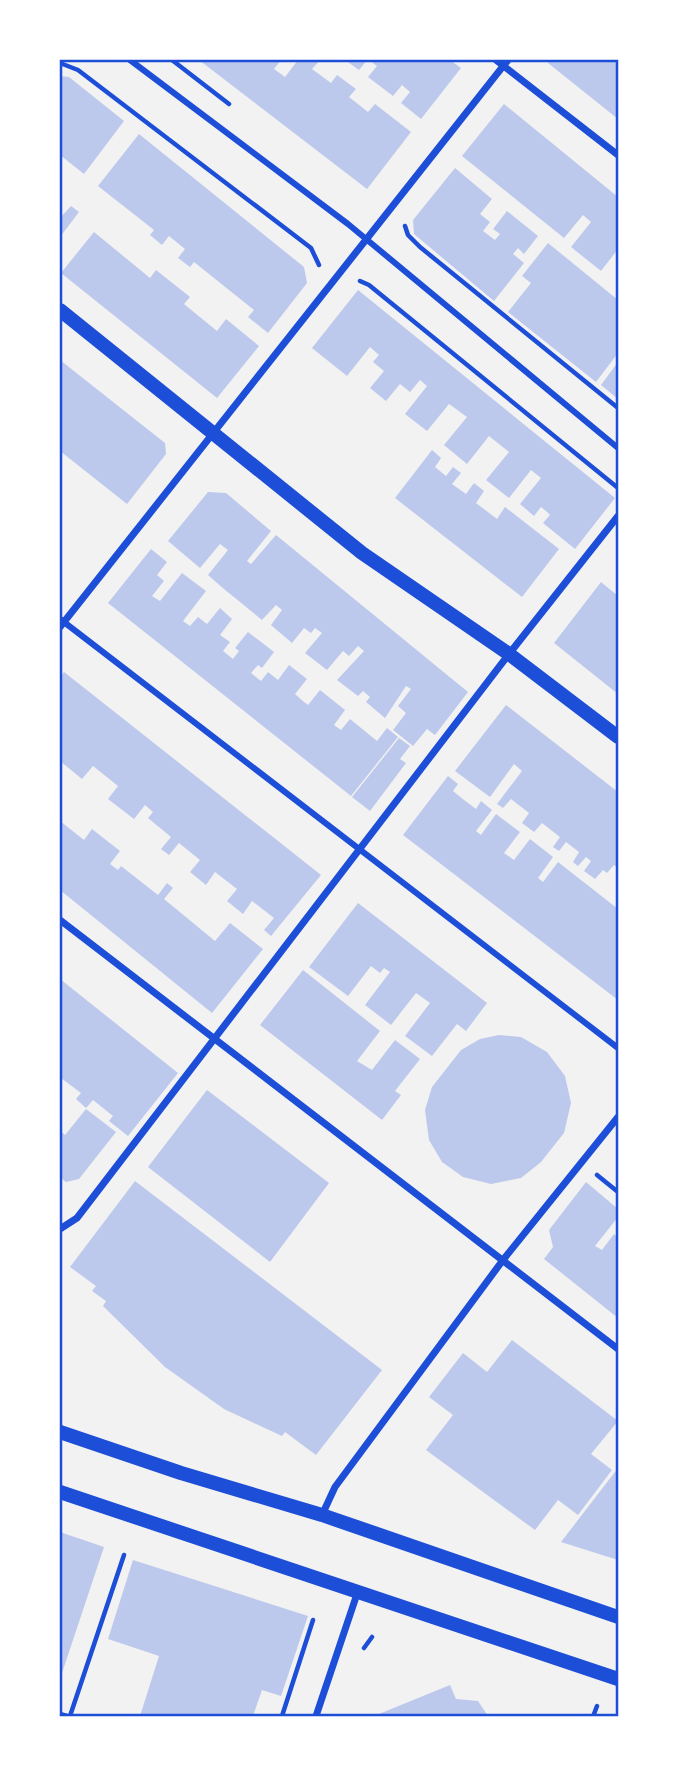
<svg xmlns="http://www.w3.org/2000/svg" width="678" height="1776" viewBox="0 0 678 1776" font-family="Commissioner,sans-serif">
<rect width="100%" height="100%" fill="#f2f2f2"/>
<path fill="#bdc9ec" d="M199,60H281L274,69L285,77L298,60H320L312,69L331,83L337,75L356,89L349,97L368,112L375,104L411,132L367,189Z
M345,60H367L359,70Z
M369,60H450L461,68L421,119L401,103L410,92L402,85L393,96L368,77L377,66Z
M546,60H617L618,119L548,63Z
M60,76L69,77L124,121L84,174L60,155Z
M504,104L618,197V249L601,271L571,247L591,222L583,215L564,238L462,156Z
M139,134L304,267L307,283L268,333L248,317L254,310L194,262L190,267L178,258L185,249L169,236L162,245L150,235L154,230L98,186Z
M455,168L492,199L480,214L490,222L483,231L495,240L500,234L493,229L507,211L538,236L524,254L518,248L513,254L524,263L494,301L414,234L413,220Z
M71,206L79,212L60,237V218Z
M94,232L150,278L156,270L190,297L184,304L217,331L226,319L259,346L217,398L61,273Z
M548,243L618,300V353L596,382L508,312L531,283L522,276Z
M358,290L615,498L575,549L543,523L550,515L546,511L541,507L534,516L520,504L541,478L531,470L509,498L486,480L509,452L489,436L467,464L444,445L467,417L456,409L449,404L427,431L405,414L427,386L420,380L410,392L400,384L386,401L370,388L384,371L373,362L379,355L370,347L347,376L312,348Z
M60,360L165,443L166,454L127,504L60,451Z
M618,362V399L601,385Z
M432,450L441,458L435,467L446,476L453,467L461,473L452,484L466,494L474,483L484,491L476,503L497,519L505,507L559,549L522,597L395,498Z
M208,492L226,493L271,531L247,561L251,564L276,535L468,692L435,735L427,729L413,746L393,730L406,713L398,706L411,689L406,686L385,718L366,702L370,697L363,691L358,696L337,680L364,651L358,646L349,656L343,651L327,670L305,653L322,633L315,628L311,633L304,628L292,643L271,625L282,610L276,605L262,620L224,589L208,575L228,550L220,544L200,568L168,541Z
M151,549L167,562L157,575L164,581L152,596L160,601L182,573L206,591L183,621L190,626L198,617L207,624L220,608L232,619L220,635L230,642L223,651L233,659L239,651L235,648L248,632L274,652L262,668L258,665L251,673L261,681L268,672L278,680L289,665L307,679L295,694L304,702L308,705L320,690L345,710L334,725L341,730L350,719L377,741L387,728L398,737L351,796L108,603Z
M601,582L618,596V694L554,643Z
M64,672L321,875L271,936L264,930L274,918L252,901L243,914L227,901L237,889L215,872L206,885L190,872L200,860L179,843L169,855L161,849L171,837L148,818L153,812L145,805L134,819L108,799L118,786L93,766L82,779L60,761V678Z
M506,705L618,792V868L614,865L607,873L603,870L595,879L584,871L591,861L586,857L578,866L573,862L579,852L566,842L559,851L553,847L560,837L542,823L534,832L522,823L529,813L511,799L503,808L497,804L522,771L514,764L490,797L455,771Z
M399,738L410,746L400,759L406,763L370,811L352,797Z
M448,776L458,784L453,791L464,800L476,809L481,801L492,810L476,831L481,835L496,814L520,832L504,853L514,860L530,839L553,857L538,878L543,882L558,862L618,909V1000L403,835Z
M60,821L84,840L92,829L120,851L110,864L118,870L121,866L158,895L167,883L173,888L164,899L215,941L230,923L263,949L212,1013L60,890Z
M358,903L487,1003L466,1031L457,1024L432,1056L405,1036L430,1003L416,993L391,1025L365,1005L390,972L384,968L380,973L371,966L348,996L309,967Z
M303,970L380,1031L357,1061L372,1070L395,1040L420,1059L395,1091L401,1095L382,1120L260,1025Z
M60,979L178,1073L128,1136L109,1121L113,1116L93,1100L86,1108L76,1099L81,1093L61,1078L60,1080Z
M499,1035L521,1037L547,1052L565,1076L571,1103L564,1133L541,1162L521,1178L491,1184L463,1177L442,1162L429,1140L425,1110L432,1087L461,1050L480,1039Z
M207,1090L329,1183L270,1262L148,1167Z
M86,1109L116,1132L79,1179L66,1182L60,1177V1131L65,1135Z
M135,1181L382,1370L316,1455L285,1432L282,1436L224,1409L165,1367L103,1306L106,1301L92,1291L96,1286L70,1267Z
M586,1182L618,1209V1217L595,1246L602,1250L614,1234L618,1238V1318L544,1259L553,1247L549,1230Z
M512,1340L618,1421L591,1454L612,1470L578,1515L558,1500L535,1530L426,1450L453,1415L429,1397L463,1353L487,1372Z
M618,1468V1560L561,1542Z
M60,1532L104,1547L60,1679Z
M133,1560L308,1616L281,1696L262,1690L253,1716H140L159,1656L108,1639Z
M450,1685L456,1699L478,1701L488,1716H374Z"/>
<g fill="none" stroke-linecap="round" stroke-linejoin="round">
<path stroke="#1d4ed8" stroke-width="4.5" d="M172,60L229,104
M60,63L78,70L311,248L319,265
M405,226L408,235L420,247L618,408
M360,281L369,285L618,488
M597,1175L618,1192
M364,1648L372,1637
M60,1714L67,1716
M594,1714L597,1706
M70,1716L124,1555
M282,1716L313,1620"/>
<path stroke="#1d4ed8" stroke-width="6" d="M130,60L348,224L618,448
M60,619L618,1048"/>
<path stroke="#1d4ed8" stroke-width="7" d="M496,60L618,155
M60,627L508,60
M60,920L618,1349
M60,1229L77,1218L509,654L618,516
M322,1515L335,1487L503,1260L618,1117
M316,1716L357,1594"/>
<path stroke="#1d4ed8" stroke-width="14" d="M60,310L362,553L509,654L618,737
M60,1432L181,1473L322,1515L618,1617
M60,1492L618,1679"/>
</g>
<rect width="678" height="1776" fill="none" stroke="#ffffff" stroke-width="122"/>
<rect x="61" y="61" width="556" height="1654" fill="none" stroke="#1d4ed8" stroke-width="2.5"/>
</svg>
